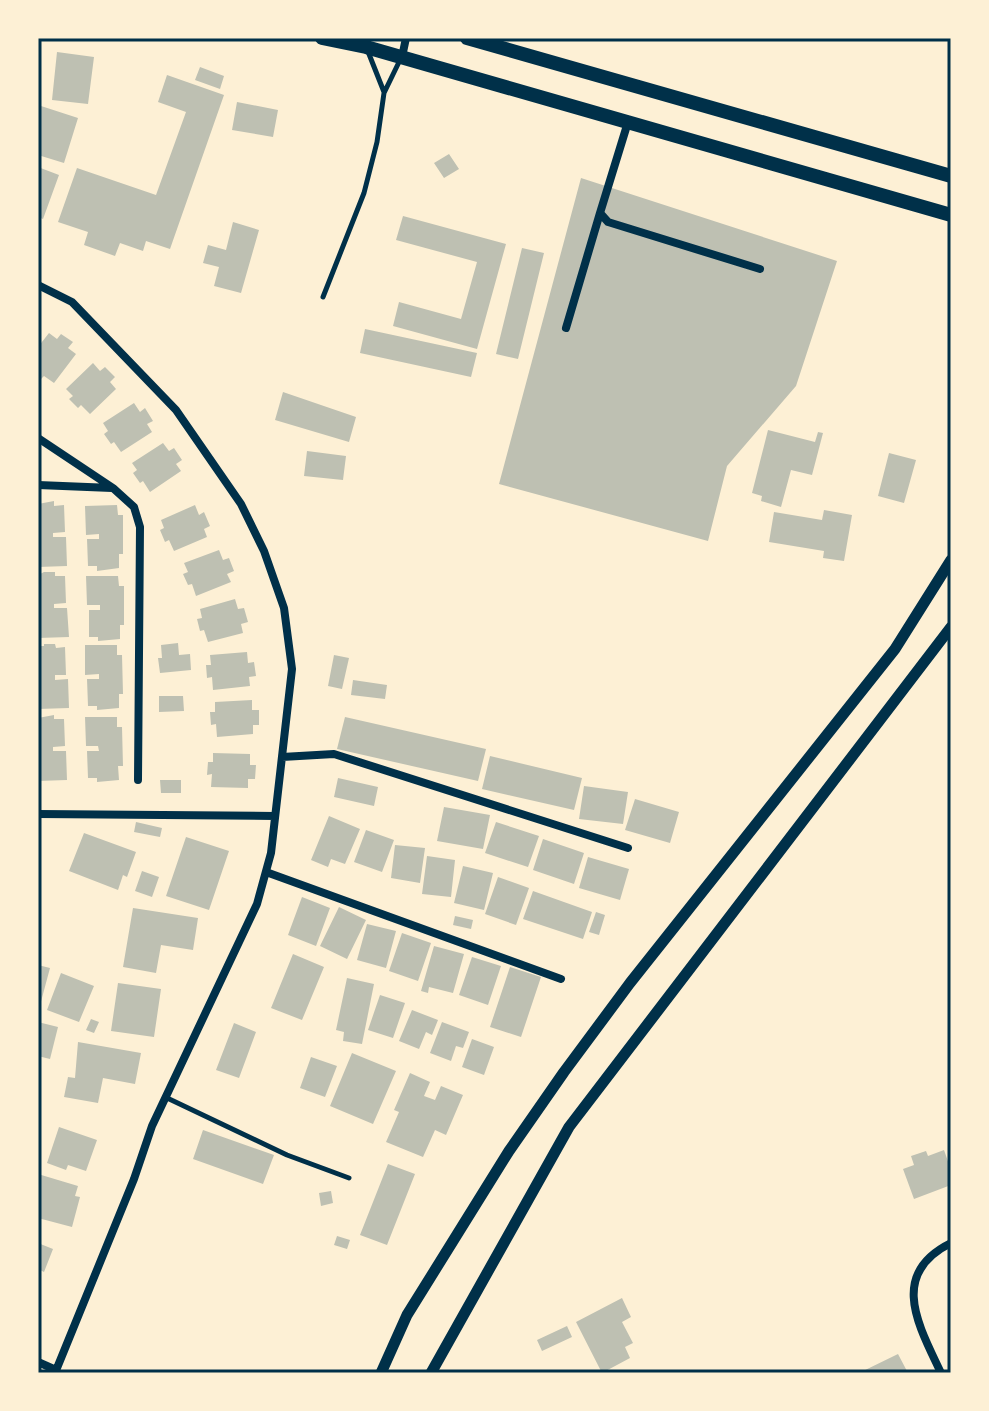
<svg xmlns="http://www.w3.org/2000/svg" width="989" height="1411" viewBox="0 0 989 1411" font-family="'Alegreya Sans',sans-serif">
<rect width="100%" height="100%" fill="#fdf0d5"/>
<path fill="#bec0b2" d="M57,52L94,57L88,104L52,100Z
M200,67L224,76L220,89L195,80Z
M167,75L224,95L170,249L146,241L143,251L120,243L115,256L84,245L88,232L58,222L77,168L156,195L186,112L158,102Z
M237,102L278,110L273,137L232,130Z
M41,106L78,118L64,163L38,155V116Z
M449,154L459,169L444,178L434,163Z
M38,167L59,175L43,219L38,217Z
M581,178L837,261L796,386L727,466L708,541L499,484Z
M403,216L506,244L477,349L393,326L399,302L461,319L477,262L396,240Z
M233,222L259,230L241,293L214,286L219,267L203,263L208,245L226,250Z
M522,248L544,253L518,359L496,354Z
M365,329L477,353L471,377L360,353Z
M49,333L57,339L61,334L73,342L68,348L76,354L54,383L44,376L41,379L38,377V347Z
M93,363L100,371L105,367L115,377L110,382L116,389L90,414L81,405L78,408L69,399L73,396L66,389Z
M283,392L356,417L349,442L275,420Z
M134,403L140,412L145,408L153,421L147,424L152,432L121,452L114,442L111,444L104,434L108,431L103,423Z
M768,430L815,442L818,432L823,433L812,475L791,470L781,507L761,501L762,496L752,493Z
M163,443L169,451L174,448L182,460L176,464L181,471L150,492L143,481L140,483L133,473L137,470L132,463Z
M307,451L346,456L343,480L304,476Z
M889,453L916,460L904,503L878,496Z
M54,501V506L64,505L65,532L53,533V537H66L67,566L38,567V504Z
M117,505L118,515H123V554H119V568L97,571V566H88L87,539H99V534L86,535L85,506Z
M195,505L199,515L204,512L210,526L204,529L207,537L174,551L169,540L165,542L160,530L164,528L161,520Z
M824,510L852,515L844,561L823,558L824,551L769,542L774,512L822,520Z
M219,550L223,560L229,558L234,571L227,574L231,582L196,596L192,584L188,585L183,574L188,572L184,563Z
M44,572H55V576H65L66,603L54,604V608H67L69,637L38,638V575Z
M86,576H118L119,586H124V625H120V639L98,641V637H89V610H100V605H87Z
M235,599L238,609L244,608L248,622L241,624L243,633L208,642L204,630L200,631L197,619L202,618L200,609Z
M178,643L179,655L190,654L191,670L160,673L158,658H162L161,645Z
M44,644H55L56,648L65,647L66,675H55V680L68,679L69,708L38,709V646H44Z
M85,645H117V655H122L123,694H119V708L97,710V706H88L87,679H99V674L85,675Z
M247,652L248,663L254,662L256,676L249,677L250,686L213,690L212,677L207,678L206,665H211L210,655Z
M334,655L349,658L342,689L328,686Z
M353,680L387,685L385,699L351,695Z
M159,696H183L184,711L159,712Z
M252,700V710H259V725H253V734L217,737L216,724L211,725L210,712H215V702Z
M54,715V719H64L65,746L53,747V751H66L67,780L38,781V718Z
M85,717H117V727H122L123,766H118L119,780L97,782V778H88L87,751H99L98,746H86Z
M345,717L486,749L478,781L337,749Z
M213,753L250,754V765H256L255,779H248V788L211,787L212,774L207,775L208,762H213Z
M490,756L582,778L574,810L482,789Z
M338,778L378,787L374,806L334,797Z
M160,780H181V793H161Z
M584,786L628,792L623,824L579,819Z
M635,799L679,812L670,843L625,830Z
M444,807L490,815L483,849L437,841Z
M329,816L360,829L345,864L331,859L328,867L311,860Z
M136,822L162,828L160,837L134,832Z
M496,822L539,836L528,867L485,853Z
M366,830L394,840L382,872L354,862Z
M84,833L136,852L127,877L123,875L118,890L69,871Z
M186,837L229,851L209,910L166,896Z
M543,839L584,853L574,884L533,870Z
M395,845L425,848L420,883L391,878Z
M427,856L455,860L451,897L422,894Z
M588,857L629,869L620,900L579,888Z
M463,866L493,873L484,910L454,903Z
M142,871L159,877L152,897L135,891Z
M498,877L529,888L516,925L485,914Z
M533,891L592,912L583,939L523,919Z
M302,897L330,908L316,946L288,935Z
M339,907L366,920L347,959L320,946Z
M133,908L198,918L193,950L161,945L156,973L123,967Z
M596,912L605,915L599,935L589,932Z
M455,916L473,920L471,929L453,925Z
M367,924L396,931L386,968L357,960Z
M402,933L431,943L418,981L389,971Z
M434,946L464,954L453,993L429,987L428,993L421,991Z
M293,954L324,967L302,1020L271,1008Z
M472,957L501,966L488,1005L459,995Z
M38,965L50,968L39,1009H38Z
M510,967L541,977L521,1037L490,1027Z
M61,973L94,986L79,1022L47,1010Z
M347,978L374,984L362,1044L343,1041L344,1032L336,1030Z
M118,983L161,989L154,1037L111,1031Z
M380,995L405,1003L393,1038L368,1030Z
M412,1010L438,1020L432,1035L426,1032L419,1049L399,1041Z
M91,1019L99,1022L94,1033L86,1030Z
M38,1022L58,1027L50,1059L38,1056Z
M442,1022L469,1032L463,1048L456,1046L451,1061L430,1053Z
M234,1023L256,1032L239,1078L216,1070Z
M472,1039L494,1047L484,1075L462,1067Z
M78,1042L141,1053L135,1084L103,1078L98,1103L64,1097L68,1077L75,1078Z
M352,1053L396,1071L373,1124L330,1106Z
M311,1057L337,1066L325,1097L300,1088Z
M410,1073L430,1082L424,1096L435,1100L441,1086L463,1095L446,1135L435,1130L423,1157L386,1142L399,1112L394,1110Z
M59,1127L97,1140L86,1171L68,1165L66,1170L47,1163Z
M203,1130L274,1155L263,1184L193,1159Z
M944,1150L951,1170V1185L914,1199L903,1169L914,1165L911,1156L926,1151L928,1156Z
M388,1164L415,1174L387,1245L360,1235Z
M38,1174L78,1186L75,1196L80,1197L72,1227L38,1218Z
M331,1191L333,1203L321,1206L319,1193Z
M337,1236L350,1240L347,1249L334,1245Z
M38,1243L53,1249L44,1272L38,1269Z
M622,1298L631,1317L622,1322L633,1343L625,1347L630,1358L602,1373L576,1322Z
M567,1326L572,1337L542,1351L537,1340Z
M898,1354L908,1373H859Z"/>
<g fill="none" stroke-linecap="round" stroke-linejoin="round">
<path stroke="#003049" stroke-width="5" d="M367,49L384,92
M323,297L364,193L377,142L384,93L400,60
M165,1097L287,1155L349,1178"/>
<path stroke="#003049" stroke-width="8" d="M402,57L406,38
M628,122L600,213L608,222L760,269
M38,285L72,302L176,410L241,504L264,551L284,608L292,669L271,853L257,904L152,1126L134,1179L55,1373
M566,328L600,213
M38,438L113,488L134,507L140,527L138,780
M38,485L112,488
M282,757L334,754L628,848
M38,814L275,816
M266,872L561,979
M38,1362L56,1370
M941,1373C919,1326 888,1274 951,1243"/>
<path stroke="#003049" stroke-width="11" d="M381,1373L407,1315L509,1151L564,1072L630,983L895,649L951,560
M431,1373L569,1127L951,627"/>
<path stroke="#003049" stroke-width="14" d="M322,38L366,47L951,215
M467,38L951,176"/>
</g>
<rect width="989" height="1411" fill="none" stroke="#fdf0d5" stroke-width="80"/>
<rect x="40" y="40" width="909" height="1331" fill="none" stroke="#003049" stroke-width="3"/>
</svg>
